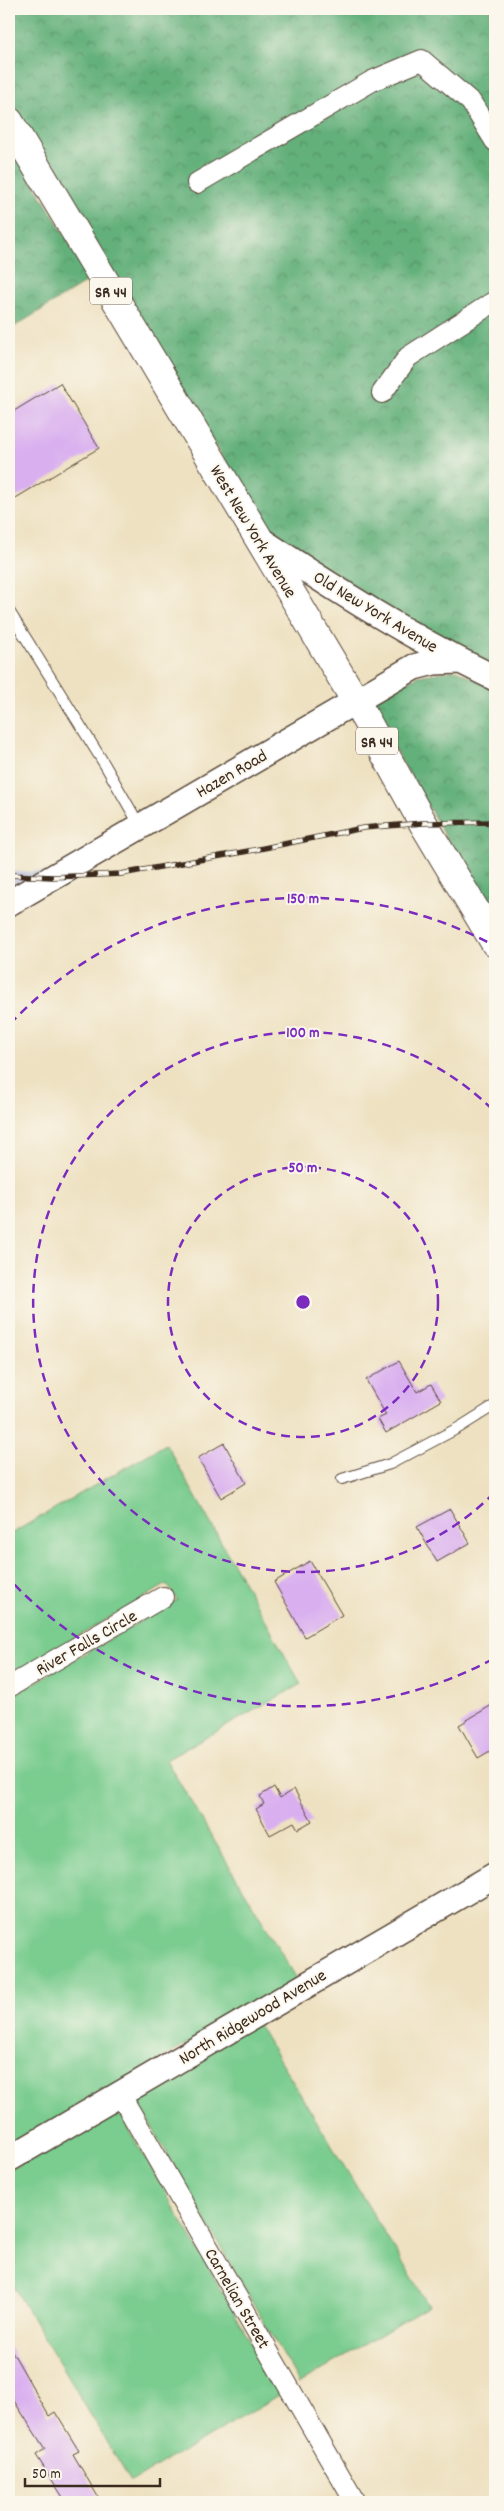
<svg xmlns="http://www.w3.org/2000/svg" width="504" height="2511" viewBox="0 0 504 2511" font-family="Dekko,sans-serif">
<defs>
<pattern id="industrial-grid" width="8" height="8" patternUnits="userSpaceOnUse" patternTransform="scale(1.25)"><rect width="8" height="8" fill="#bdc3de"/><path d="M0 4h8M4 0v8" fill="none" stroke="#a3a8be"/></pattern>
<pattern id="forest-crowns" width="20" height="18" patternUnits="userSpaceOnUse" patternTransform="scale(1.25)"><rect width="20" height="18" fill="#63b07a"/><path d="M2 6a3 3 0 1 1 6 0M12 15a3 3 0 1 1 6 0" fill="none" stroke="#538f63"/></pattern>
</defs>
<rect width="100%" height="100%" fill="#fbf7ec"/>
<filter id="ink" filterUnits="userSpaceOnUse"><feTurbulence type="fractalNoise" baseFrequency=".02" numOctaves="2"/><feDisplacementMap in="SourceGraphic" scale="10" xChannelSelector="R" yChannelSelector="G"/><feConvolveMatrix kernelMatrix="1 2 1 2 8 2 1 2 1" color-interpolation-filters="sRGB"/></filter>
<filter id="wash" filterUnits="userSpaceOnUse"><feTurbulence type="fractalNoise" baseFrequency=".0096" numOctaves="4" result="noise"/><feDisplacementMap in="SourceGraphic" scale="20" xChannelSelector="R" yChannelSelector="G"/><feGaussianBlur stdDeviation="1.12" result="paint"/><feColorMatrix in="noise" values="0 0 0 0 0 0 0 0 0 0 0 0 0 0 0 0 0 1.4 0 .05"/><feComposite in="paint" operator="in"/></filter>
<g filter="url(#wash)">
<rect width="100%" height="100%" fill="#eee1c1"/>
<path fill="url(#industrial-grid)" d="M45,871L9,893V872Z"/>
<path fill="#7acc8f" stroke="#5a7b56" d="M166,1444L301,1684L166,1760L297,1979L9,2149V1698L177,1600L167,1584L9,1677V1535Z
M257,2023L429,2306L299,2383L134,2096Z
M116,2107L281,2394L131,2482L9,2279V2170Z"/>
<path fill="url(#forest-crowns)" stroke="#4f6d4c" d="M9,9H495V667L470,655V651H463L333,575L267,532L9,101Z
M9,142L91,279L9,330Z
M456,670L495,689V922L368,703L418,676Z"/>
<g id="blocks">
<path fill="#d9afef" d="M60,383L99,448L9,502V414Z
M399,1361L417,1392L431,1384L441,1401L386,1433L378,1419L386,1415L366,1380Z
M224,1443L246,1483L221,1498L198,1458Z
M450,1509L470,1543L437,1562L417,1527Z
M310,1561L342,1615L305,1637L274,1582Z
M495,1703V1748L478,1758L459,1725Z
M274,1787L280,1798L294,1789L312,1821L298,1829L294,1822L270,1835L256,1809L264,1804L260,1796Z
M9,2346L49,2416L55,2412L79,2451L73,2454L101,2502H66L36,2455L45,2449L9,2393Z"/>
</g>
</g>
<g filter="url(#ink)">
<use href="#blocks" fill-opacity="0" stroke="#564536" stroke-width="1"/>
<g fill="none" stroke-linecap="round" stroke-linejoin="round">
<defs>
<path id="service" d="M9,611L105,765L140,826
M342,1479L390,1464L460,1427L495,1405"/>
<path id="minor" d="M197,183L372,81L422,60L471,102L495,141
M382,393L408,357L495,301
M9,1687L163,1597
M120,2094L355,2502"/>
<path id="tertiary" d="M259,539C335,589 413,639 495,678
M9,903L414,667L434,662L459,661
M9,2159L495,1875"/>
<path id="primary" d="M9,121L259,539L355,700L423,823L495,943"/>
</defs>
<use href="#service" stroke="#564536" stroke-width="12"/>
<use href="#minor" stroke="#564536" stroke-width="22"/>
<use href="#tertiary" stroke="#564536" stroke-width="28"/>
<use href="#primary" stroke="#564536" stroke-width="30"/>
<use href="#service" stroke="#fff" stroke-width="10"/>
<use href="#minor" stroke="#fff" stroke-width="20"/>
<use href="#tertiary" stroke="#fff" stroke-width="25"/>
<use href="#primary" stroke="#fff" stroke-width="28"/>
<defs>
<path id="rail" d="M9,875L53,877L121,874L254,850L363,828L423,823L495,822"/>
</defs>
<use href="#rail" stroke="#3b2a1e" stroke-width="5.5"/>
<use href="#rail" stroke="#fbf7ec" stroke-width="4" stroke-dasharray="11" stroke-linecap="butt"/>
</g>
</g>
<g fill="none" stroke="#7b2cbf" stroke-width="2.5" stroke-dasharray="9 6">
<circle cx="303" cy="1302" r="135"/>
<path d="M494 1493A270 270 0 1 1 494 1111"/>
<path d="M493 1659A404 404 0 0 1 10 1580M10 1024A404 404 0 0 1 493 945"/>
</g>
<g text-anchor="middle" stroke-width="4" stroke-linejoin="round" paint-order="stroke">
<g fill="#fbf7ec" stroke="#75685c" stroke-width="1">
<rect x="90" y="277.5" width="42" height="27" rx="4"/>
<rect x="356" y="727.5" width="42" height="27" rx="4"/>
</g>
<g font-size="16" font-weight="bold" fill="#3b2a1e">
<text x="111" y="297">SR 44</text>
<text x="377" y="747">SR 44</text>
</g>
<g font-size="18" fill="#3b2a1e" stroke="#fbf7ec">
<text transform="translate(254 531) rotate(59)" y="6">West New York Avenue</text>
<text transform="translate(376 611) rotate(31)" y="6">Old New York Avenue</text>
<text transform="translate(231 773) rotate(-30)" y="6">Hazen Road</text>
<text transform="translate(86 1642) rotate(-30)" y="6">River Falls Circle</text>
<text transform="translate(252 2016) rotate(-31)" y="6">North Ridgewood Avenue</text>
<text transform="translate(238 2298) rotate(60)" y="6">Carnelian Street</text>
</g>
</g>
<circle cx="303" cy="1302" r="8" fill="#7b2cbf" stroke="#fbf7ec" stroke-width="2.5"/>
<g font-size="15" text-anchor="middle" font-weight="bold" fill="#7b2cbf" stroke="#fbf7ec" stroke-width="4" stroke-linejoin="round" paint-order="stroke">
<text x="303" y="903">150 m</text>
<text x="303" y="1037">100 m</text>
<text x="303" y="1172">50 m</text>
</g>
<rect width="504" height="2511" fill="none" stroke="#fbf7ec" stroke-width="30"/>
<path d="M25 2478v8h135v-8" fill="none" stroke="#3b2a1e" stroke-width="2.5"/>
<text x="32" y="2478" font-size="15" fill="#3b2a1e" stroke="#fbf7ec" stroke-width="4" paint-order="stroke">50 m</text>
</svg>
